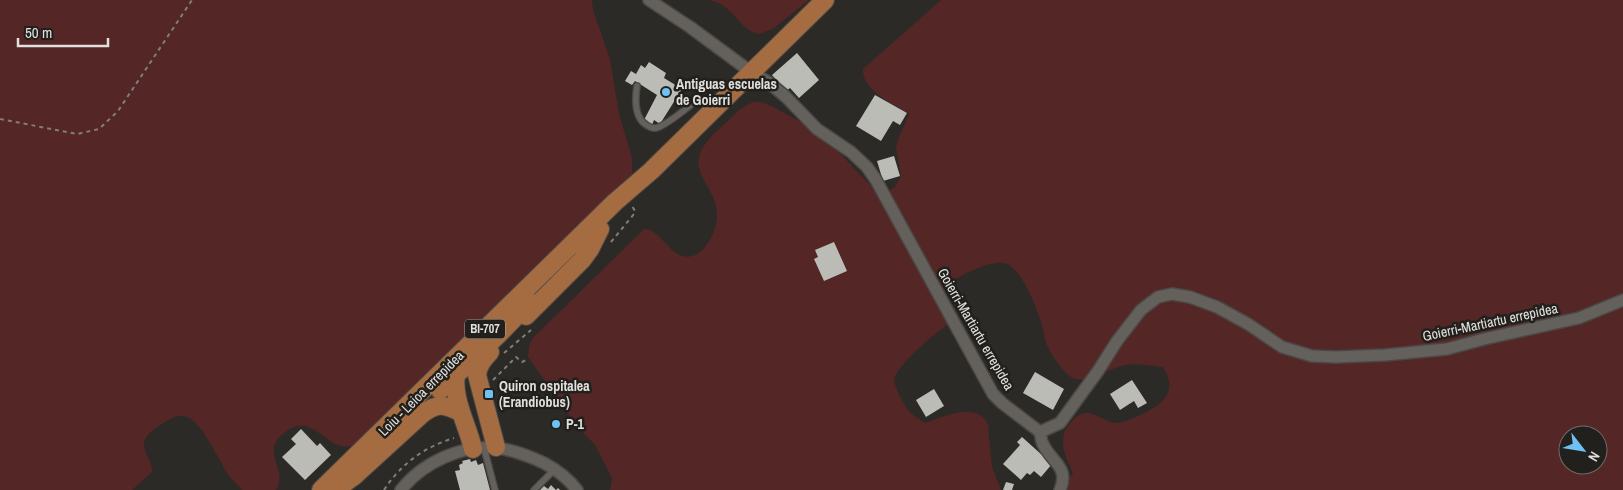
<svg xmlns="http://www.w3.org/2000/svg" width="1623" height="490" viewBox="0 0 1623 490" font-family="'Archivo Narrow',sans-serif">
<rect width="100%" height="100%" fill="#2c2a26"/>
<path fill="#542626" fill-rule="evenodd" d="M0,0H592L593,10L610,59L619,114L632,158V175L372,431C366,436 360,442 353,445C331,454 317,419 294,427C284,431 272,442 274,453C275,468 285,474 276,490H242C238,485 233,481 229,476C219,462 201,417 183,416C176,415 168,420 162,424C155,428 146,434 144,443C143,453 153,461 152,472L132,490H0Z
M709,0H809L774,28L759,34C738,30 735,5 709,0Z
M941,0H1623V490H1061L1073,473C1064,454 1056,438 1072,421C1077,416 1082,412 1089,413C1099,415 1107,423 1118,423C1126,422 1135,417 1143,414C1164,403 1178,391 1163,367C1151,366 1136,363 1125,365C1109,368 1085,386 1071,377C1064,373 1051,355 1048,347C1044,340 1044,330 1041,322C1035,304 1026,281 1013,268C1010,266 1006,263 1003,263C991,260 951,277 946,289C942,298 949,313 951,322C938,331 897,364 894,380C894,386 905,407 909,411C913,416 920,419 925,423C943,417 978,400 988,425L992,467L1001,490H610L612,478L595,445L577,426L528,357L529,347L532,339L644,229C662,228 672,265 695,255C703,252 708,243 712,236C730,197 694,183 699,157C702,143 719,129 730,119C736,113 745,104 754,102C763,101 771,106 779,110C796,119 812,128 827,141C844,156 858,174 875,189L886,192L895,187L901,176L896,148L898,140L909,114C894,104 862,91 863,69ZM1568,435H1598V465H1568Z"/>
<path fill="#bbbcb6" d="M797,53L819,80L799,98L790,88L786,91L772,75Z
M649,62L666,73L664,78L682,89L660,124L654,120L652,125L644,120L657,95L635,81L632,85L625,81L631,71L636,74L641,65L645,68Z
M875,95L907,113L900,125L893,121L881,141L856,126Z
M894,156L900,176L883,181L877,161Z
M834,242L847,271L824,281L814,259L818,257L815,250Z
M1035,372L1064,389L1053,410L1023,393Z
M1132,380L1147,403L1138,408L1134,401L1120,410L1110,394Z
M934,389L944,406L926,417L916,400Z
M301,429L317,446L320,443L331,455L305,480L282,457L296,444L291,439Z
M1022,437L1052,464L1041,477L1034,471L1030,475L1027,473L1021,480L1003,464L1020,445L1017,442Z
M470,459L471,462L476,460L478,465L483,463L490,490H460L455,471L460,470L459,465L463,463L462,461Z
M1006,482L1014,484L1012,490H1003Z
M551,485L556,490L558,488L560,490H540L544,486L548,489Z"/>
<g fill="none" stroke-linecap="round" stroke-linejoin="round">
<defs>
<path id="service" d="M637,86C635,99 634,119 648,126C651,128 655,129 659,127C672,121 687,108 698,99C706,98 708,102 713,107
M484,448L495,490
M534,490L554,470"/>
<path id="minor" d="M649,0L690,27L751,72L768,82L786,97L817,129L851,152L867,167L876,180L993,394L1002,403L1040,432
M1040,432L1060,423L1098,371L1117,341L1141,310L1158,297L1172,294L1190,297L1217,307L1248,324L1282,347L1312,356L1336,357L1385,355L1447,349L1484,339L1579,318L1623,300
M1040,432C1041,436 1041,441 1043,444C1051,462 1070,467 1060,490
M401,490C422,463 462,444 497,448C514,450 529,456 544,463C557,470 568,478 577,490"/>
<path id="primary" d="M526,316L582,260L590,249L600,229
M490,352C483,360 478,365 477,375L496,447
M457,368C450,397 467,422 473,449
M440,390L499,334L530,302
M321,490L615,202L651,171L825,0
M335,490L353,477L422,414C437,403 443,404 460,412"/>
</defs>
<use href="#service" stroke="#4a4845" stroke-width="8"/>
<use href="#minor" stroke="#4a4845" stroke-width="14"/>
<use href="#primary" stroke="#4a4845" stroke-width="20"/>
<path stroke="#807e7b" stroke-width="2" stroke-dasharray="4 4" stroke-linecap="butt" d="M0,119L77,134L99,129L118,111L192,0
M611,242L634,214L635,211L632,206
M504,353L531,330
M493,380L516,357L522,362L528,359
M384,490C401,464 424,447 454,438"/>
<use href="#service" stroke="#64615c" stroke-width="5.5"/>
<use href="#minor" stroke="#64615c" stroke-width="11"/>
<use href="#primary" stroke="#a56c42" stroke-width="18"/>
</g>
<g fill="#6dc2f3" stroke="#22201c" stroke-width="2">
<circle cx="666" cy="92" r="5"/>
<rect x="484" y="389" width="10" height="10" rx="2.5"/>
<circle cx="556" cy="424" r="5"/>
</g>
<g text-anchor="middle" stroke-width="5" stroke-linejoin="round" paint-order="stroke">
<rect fill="#22201c" stroke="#a8a6a4" stroke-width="1" x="465" y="319.5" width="40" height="19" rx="4"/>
<g font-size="12" font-weight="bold" fill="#e2e0de">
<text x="485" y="333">BI-707</text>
</g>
<g font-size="14" font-weight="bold" fill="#e2e0de" stroke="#22201c" text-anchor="start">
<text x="676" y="89">Antiguas escuelas<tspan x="676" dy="16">de Goierri</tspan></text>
<text x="499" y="391">Quiron ospitalea<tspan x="499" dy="16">(Erandiobus)</tspan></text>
<text x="566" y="429">P-1</text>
</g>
<g font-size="14" fill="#e2e0de" stroke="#22201c">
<text transform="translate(1490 322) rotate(-12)" y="5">Goierri-Martiartu errepidea</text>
<text transform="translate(976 329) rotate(60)" y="5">Goierri-Martiartu errepidea</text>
<text transform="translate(421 393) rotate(-45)" y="5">Loiu - Leioa errepidea</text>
</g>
</g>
<g transform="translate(1583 450) rotate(121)"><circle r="24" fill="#22201c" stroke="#6f6d6a"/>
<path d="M0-4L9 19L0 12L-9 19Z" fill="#6dc2f3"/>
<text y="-8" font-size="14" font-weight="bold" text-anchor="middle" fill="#e2e0de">N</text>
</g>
<path d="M18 38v8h90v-8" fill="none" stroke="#e2e0de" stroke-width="2.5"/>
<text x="25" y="38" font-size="15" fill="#e2e0de" stroke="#22201c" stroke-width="4" paint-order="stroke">50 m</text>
</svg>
